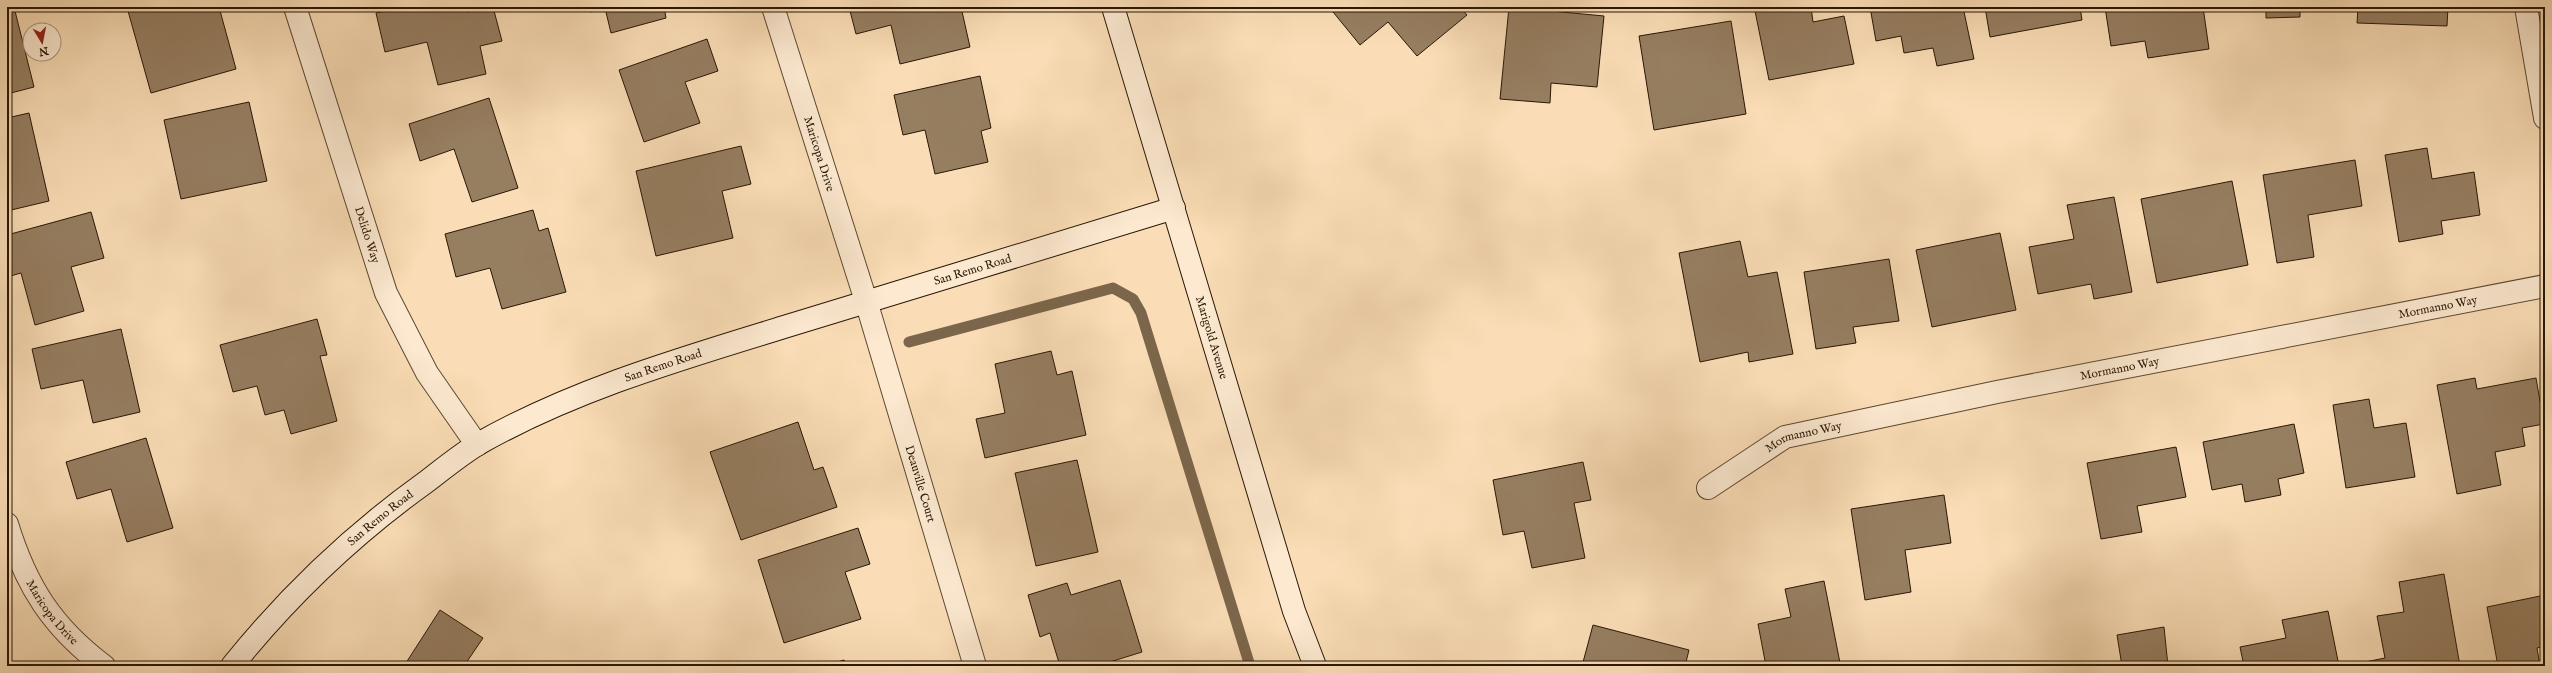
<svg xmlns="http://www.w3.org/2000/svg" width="2552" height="673" viewBox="0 0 2552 673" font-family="'IM FELL English',serif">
<rect width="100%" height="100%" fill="#faddb6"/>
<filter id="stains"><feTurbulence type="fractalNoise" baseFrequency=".005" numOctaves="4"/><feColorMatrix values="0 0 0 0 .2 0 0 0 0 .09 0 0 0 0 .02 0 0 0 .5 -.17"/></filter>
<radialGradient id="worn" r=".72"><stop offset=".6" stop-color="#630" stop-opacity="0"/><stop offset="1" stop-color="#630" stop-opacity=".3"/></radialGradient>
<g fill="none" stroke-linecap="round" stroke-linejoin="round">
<path stroke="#7c664b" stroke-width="11" d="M909,342L1113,288L1133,299L1141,313L1250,666"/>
</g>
<path fill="#967e61" stroke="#291705" d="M7,7H14L34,87L7,94Z
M142,7H219L236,69L151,93L128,11Z
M402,7H466L467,12L493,7L502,41L480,46L486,74L438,85L427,42L385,52L376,13Z
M589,7H664L666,18L611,33L605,8L591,12Z
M849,7H961L970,47L900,64L891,25L856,34Z
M1329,7H1460L1467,15L1417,56L1388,22L1360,45Z
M1509,7L1604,16L1597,87L1551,83L1550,103L1500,99Z
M1777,7H1811L1813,22L1844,16L1854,64L1769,80L1755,11Z
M1870,7H1963L1974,59L1937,66L1933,48L1904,53L1901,36L1876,41Z
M1985,7H2080L2082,20L1990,37Z
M2105,7H2203L2209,49L2148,58L2145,41L2111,46Z
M2266,7H2300V17L2266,18Z
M2358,7H2448L2447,26L2357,23Z
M1731,21L1746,114L1654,130L1639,36Z
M707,39L718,71L685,82L700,123L644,142L619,70Z
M980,76L991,128L981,131L988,162L935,174L925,130L903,135L894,95Z
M489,98L518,188L472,202L454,149L420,161L409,124Z
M249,102L267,181L181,199L164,120Z
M29,113L49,201L7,211V118Z
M741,146L751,184L722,191L733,238L656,256L636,171Z
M2427,148L2432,179L2474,172L2480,215L2441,221L2443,234L2399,242L2385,155Z
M2355,160L2362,206L2308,215L2314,257L2277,263L2263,175Z
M2232,181L2248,265L2157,283L2141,199Z
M2114,197L2132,292L2094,299L2091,284L2038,294L2029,247L2074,239L2067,205Z
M533,210L539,231L548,228L566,292L502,309L490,268L456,277L445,234Z
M91,212L104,258L71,267L84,311L35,325L21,273L7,277V235Z
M2000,233L2016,310L1932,327L1916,250Z
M1740,241L1748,277L1777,272L1793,354L1749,362L1748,352L1700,362L1679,253Z
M1889,259L1899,321L1853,327L1856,343L1816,349L1804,272Z
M317,319L327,355L320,356L337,421L291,434L284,410L265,415L257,386L233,392L220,345Z
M121,329L140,412L93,423L83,380L41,389L32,349Z
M1051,351L1057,375L1072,371L1086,435L985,458L976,419L1005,413L995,364Z
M2475,378L2477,389L2536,378L2544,424L2522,428L2525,446L2495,452L2501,485L2457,494L2437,385Z
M2369,399L2374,428L2406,423L2415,477L2346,488L2333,405Z
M798,422L814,470L823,467L837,507L741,540L710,452Z
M2294,424L2304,473L2278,479L2281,495L2245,502L2242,484L2212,490L2203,442Z
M146,438L173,528L127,542L111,489L77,499L66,462Z
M2176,447L2186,497L2137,506L2142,532L2101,539L2087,463Z
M1077,460L1098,552L1036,566L1015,473Z
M1583,462L1591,500L1574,503L1585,558L1532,568L1524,531L1503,535L1493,480Z
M1944,495L1951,543L1905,550L1911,592L1865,600L1851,509Z
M858,528L870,564L845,572L861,619L784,643L758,560Z
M2444,574L2460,666H2365V662L2385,658L2377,616L2404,612L2399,582Z
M1120,580L1142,652L1097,666H1060L1050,633L1040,637L1028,595L1067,583L1071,595Z
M1824,581L1840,663L1825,666H1766L1758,624L1791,617L1785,589Z
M2545,595V646L2537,648L2540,666H2498L2487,607Z
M440,610L483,638L464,666H404Z
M2328,611L2339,666H2244L2240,647L2286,638L2282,620Z
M1593,625L1689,650L1685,666H1582Z
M2164,627L2168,666H2122L2117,635Z
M844,660L846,666H824Z"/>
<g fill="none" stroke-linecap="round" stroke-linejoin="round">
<defs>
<g id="street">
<path id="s1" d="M295,7L386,293L427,373L477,445"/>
<path id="s2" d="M773,7L866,301L975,666"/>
<path d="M2526,7L2545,118"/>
<path id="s3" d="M1708,488L1785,437L1997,392L2545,286"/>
<path id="s4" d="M7,524C26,586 52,627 104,666"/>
</g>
<g id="secondary">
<path id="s5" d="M1113,7L1294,611L1315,666"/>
<path id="s6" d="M232,666C289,595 352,535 426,482C443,469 460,455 478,444C573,390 680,359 784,327C914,287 1044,248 1174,208"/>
</g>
</defs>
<use href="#street" stroke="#5d4831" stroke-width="24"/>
<use href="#secondary" stroke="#291705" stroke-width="24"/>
<use href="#street" stroke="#fce9d0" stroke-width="22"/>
<use href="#secondary" stroke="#fce9d0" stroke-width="22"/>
</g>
<g text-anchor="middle" stroke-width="3.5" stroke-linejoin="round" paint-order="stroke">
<g font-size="12" fill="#291705" stroke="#fce9d0">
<text dy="4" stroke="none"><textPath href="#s2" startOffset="154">Maricopa Drive</textPath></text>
<text dy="4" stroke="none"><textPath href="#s1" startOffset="239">Delido Way</textPath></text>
<text dy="4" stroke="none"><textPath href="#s6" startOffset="858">San Remo Road</textPath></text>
<text dy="4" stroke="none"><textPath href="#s3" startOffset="758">Mormanno Way</textPath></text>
<text dy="4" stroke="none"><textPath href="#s5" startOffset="345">Marigold Avenue</textPath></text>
<text dy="4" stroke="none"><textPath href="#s6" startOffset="534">San Remo Road</textPath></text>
<text dy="4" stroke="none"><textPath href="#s3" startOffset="434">Mormanno Way</textPath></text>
<text dy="4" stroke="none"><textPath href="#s3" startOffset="110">Mormanno Way</textPath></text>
<text dy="4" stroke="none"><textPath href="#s2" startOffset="499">Deauville Court</textPath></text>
<text dy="4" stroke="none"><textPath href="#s6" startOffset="210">San Remo Road</textPath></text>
<text dy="4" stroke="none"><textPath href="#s4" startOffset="100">Maricopa Drive</textPath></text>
</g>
</g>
<rect width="2552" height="673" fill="none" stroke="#faddb6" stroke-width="24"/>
<rect x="8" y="8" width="2536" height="657" fill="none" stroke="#291705" stroke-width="2"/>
<rect x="12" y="12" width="2528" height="649" fill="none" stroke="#291705"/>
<g transform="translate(42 42) rotate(170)"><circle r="19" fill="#fce9d0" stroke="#a8957f"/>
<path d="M0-3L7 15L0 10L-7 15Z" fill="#8f2418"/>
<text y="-6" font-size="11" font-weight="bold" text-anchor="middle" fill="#291705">N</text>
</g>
<rect width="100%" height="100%" filter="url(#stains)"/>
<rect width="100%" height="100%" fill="url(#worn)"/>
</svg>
